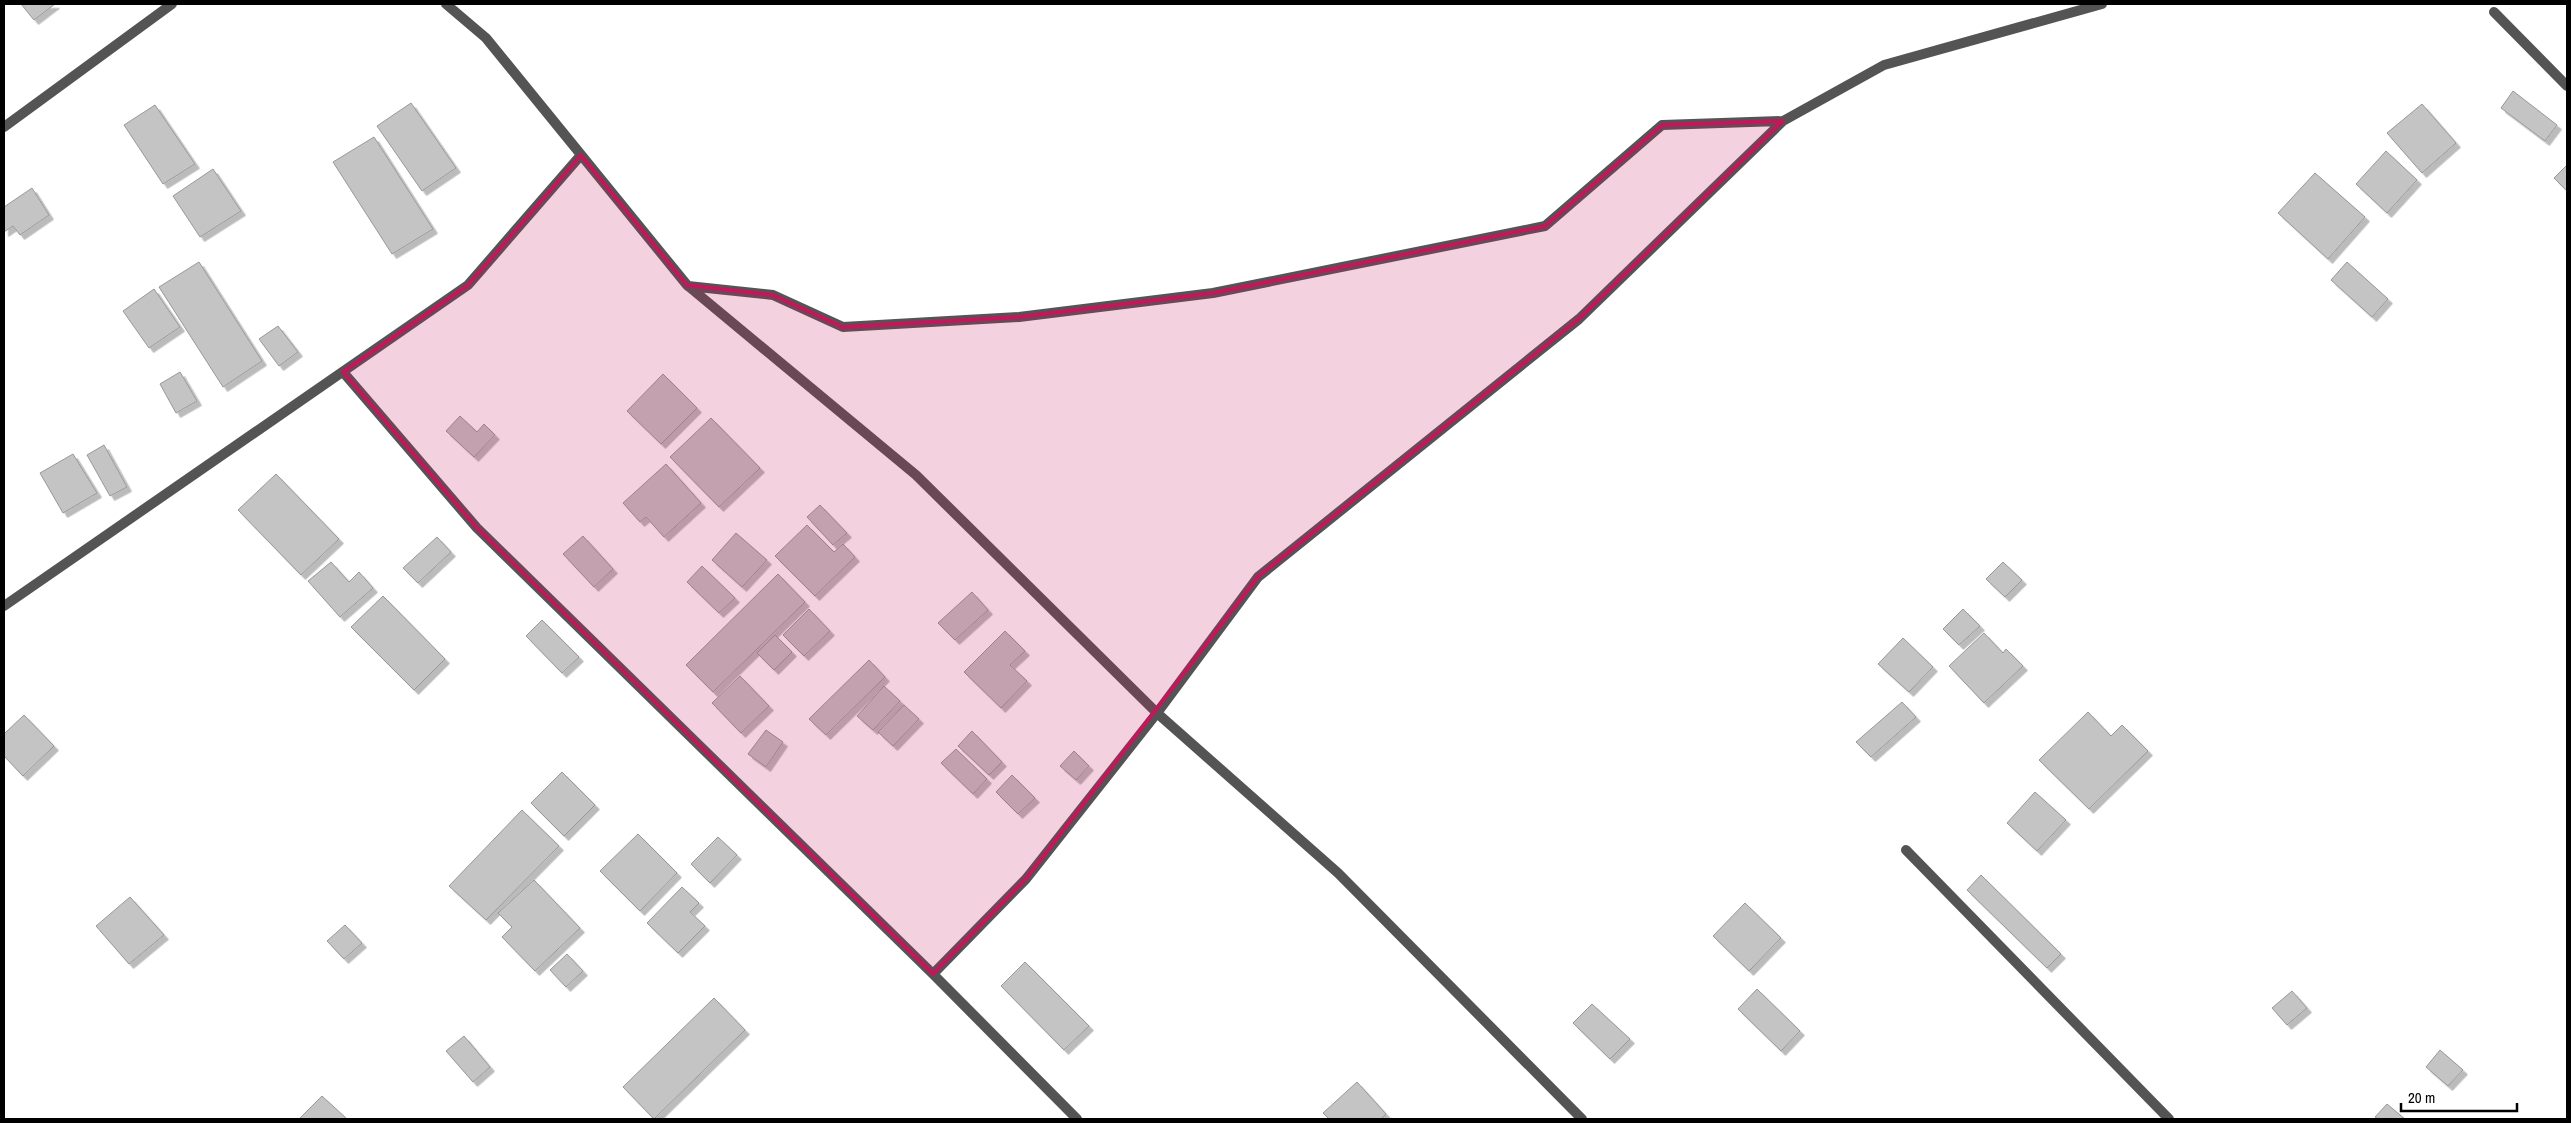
<svg xmlns="http://www.w3.org/2000/svg" width="2571" height="1123" viewBox="0 0 2571 1123" font-family="'Archivo Narrow',sans-serif">
<defs>
<filter id="shadow"><feDropShadow dx="4.5" dy="4.5" stdDeviation="0" flood-color="#0004"/></filter>
</defs>
<rect width="100%" height="100%" fill="#fff"/>
<path fill="#c4c4c4" stroke="#989898" filter="url(#shadow)" d="M21,4H55L34,20Z
M2513,91L2557,125L2545,141L2501,108Z
M411,103L456,168L422,191L377,126Z
M2422,104L2456,143L2422,173L2387,133Z
M155,105L195,164L163,184L124,125Z
M374,137L433,229L392,254L333,162Z
M2386,151L2417,180L2387,213L2356,184Z
M2567,165V191L2554,178Z
M213,169L241,211L200,237L173,196Z
M2315,173L2365,217L2328,259L2278,213Z
M32,188L49,215L20,235L13,226L4,232V207Z
M199,262L262,361L223,387L159,287Z
M2347,262L2388,299L2372,317L2331,280Z
M154,289L180,327L149,348L123,311Z
M278,326L298,352L279,366L259,339Z
M180,372L197,401L176,413L160,384Z
M663,374L697,408L661,444L627,411Z
M460,416L477,432L484,424L495,435L474,457L446,431Z
M711,418L760,468L719,507L670,457Z
M104,445L127,487L110,496L87,455Z
M73,454L97,493L63,513L40,473Z
M666,464L701,503L664,537L646,517L640,522L623,503Z
M276,474L339,539L301,575L238,510Z
M820,505L847,533L833,545L807,517Z
M807,525L834,552L843,544L855,557L815,596L775,556Z
M736,533L767,560L742,587L712,560Z
M583,536L613,569L594,587L563,554Z
M437,537L451,552L418,583L403,568Z
M331,562L349,582L359,572L373,588L340,617L308,581Z
M2003,562L2022,580L2005,597L1986,579Z
M702,566L735,598L719,613L687,582Z
M778,574L805,602L713,692L686,665Z
M972,592L988,610L955,640L938,623Z
M383,596L445,659L414,690L351,627Z
M809,609L830,631L804,656L783,635Z
M1963,609L1980,626L1959,645L1943,629Z
M542,620L579,657L562,673L526,636Z
M1005,631L1025,651L1010,665L1027,681L1001,708L964,672Z
M1984,633L2003,653L2006,649L2023,666L1984,703L1949,666Z
M775,635L792,652L774,670L757,653Z
M1903,638L1933,667L1909,692L1878,664Z
M869,660L885,677L826,735L809,719Z
M740,676L769,706L741,733L712,703Z
M884,686L900,701L873,730L857,716Z
M1902,702L1916,717L1871,757L1856,742Z
M904,705L919,719L893,746L878,732Z
M2088,712L2111,736L2122,725L2148,751L2089,809L2039,760Z
M24,715L54,746L23,776L4,756V734Z
M766,730L783,742L766,767L748,754Z
M972,731L1002,762L989,775L958,746Z
M956,749L987,779L973,794L941,763Z
M1074,751L1089,766L1076,780L1060,766Z
M562,772L595,805L564,836L531,803Z
M1012,775L1035,798L1018,814L996,792Z
M2035,792L2066,820L2037,851L2007,823Z
M522,810L559,846L486,920L449,886Z
M638,834L677,873L640,911L600,871Z
M718,837L737,855L710,883L691,864Z
M1981,875L2061,954L2047,968L1967,890Z
M534,880L580,928L535,971L502,937L512,927L498,913Z
M682,887L699,903L690,912L705,926L678,953L647,923Z
M130,897L164,935L129,964L96,926Z
M1745,903L1781,938L1749,971L1713,936Z
M345,925L362,943L344,959L327,941Z
M567,954L583,971L566,987L550,970Z
M1025,962L1089,1026L1064,1050L1001,986Z
M1757,989L1800,1031L1781,1051L1738,1009Z
M2292,991L2307,1008L2287,1025L2272,1008Z
M714,998L745,1030L654,1119L623,1087Z
M1592,1004L1630,1039L1610,1059L1573,1023Z
M464,1036L490,1067L473,1082L446,1051Z
M2440,1050L2463,1070L2448,1086L2426,1067Z
M1357,1082L1386,1114L1381,1119H1329L1323,1113Z
M322,1096L347,1119H299Z
M2387,1104L2405,1119H2379L2375,1117Z"/>
<g fill="none" stroke-linecap="round" stroke-linejoin="round">
<path stroke="#545454" stroke-width="10" d="M446,4L486,38L687,285L916,475L1157,713L1338,873L1582,1119
M2494,12L2567,86
M4,127L172,4
M688,286L773,295L843,327L1019,317L1213,293L1545,226L1662,125L1783,121
M343,372L477,528L933,974L1077,1119
M4,606L468,285L581,155
M1906,850L2169,1119
M933,974L1026,879L1157,713L1258,577L1579,319L1783,121L1884,65L2102,4"/>
</g>
<path fill="#c2185b" fill-opacity="0.2" stroke="#c2185b" stroke-width="4" stroke-linejoin="round" d="M1783,121L1579,319L1258,577L1026,879L933,974L477,528L343,372L468,285L581,155L687,285L773,295L843,327L1019,317L1213,293L1545,226L1662,125Z"/>
<rect width="2571" height="1123" fill="none" stroke="#000000" stroke-width="10"/>
<path d="M2401 1103v8h116v-8" fill="none" stroke="#000000" stroke-width="2.5"/>
<text x="2408" y="1103" font-size="15" fill="#000000" stroke="#ffffff" stroke-width="4" paint-order="stroke">20 m</text>
</svg>
